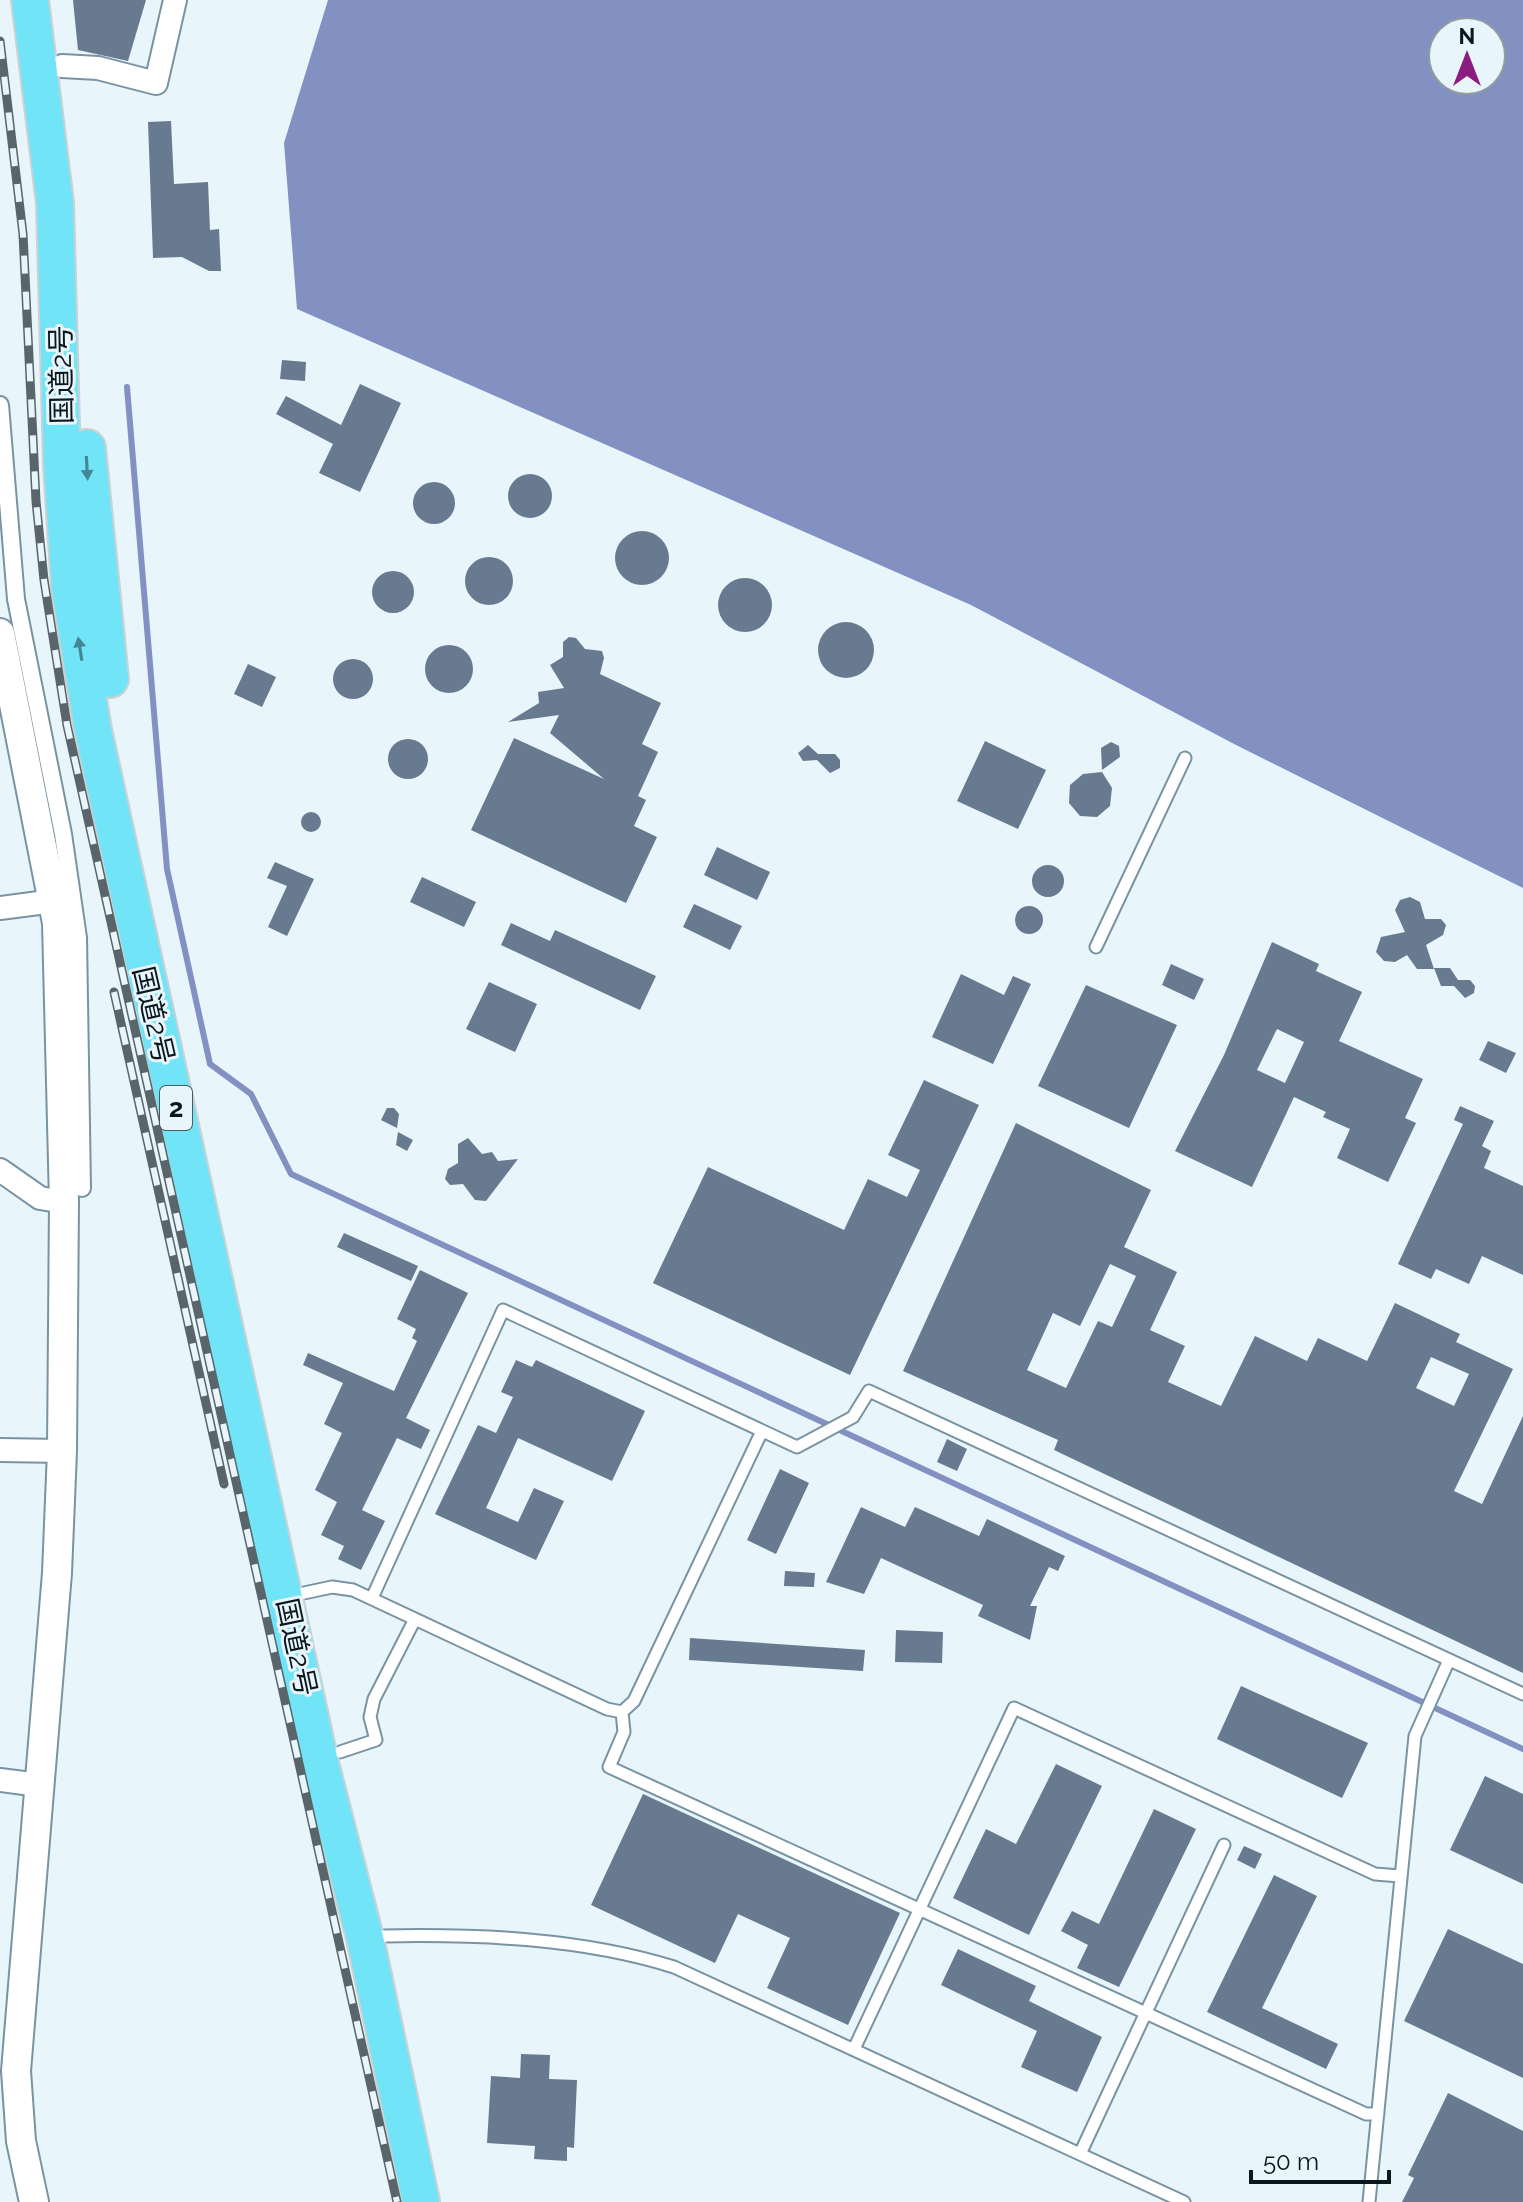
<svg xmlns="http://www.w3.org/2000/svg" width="1523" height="2202" viewBox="0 0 1523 2202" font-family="Raleway,'Noto Sans JP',sans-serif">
<rect width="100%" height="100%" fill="#e8f5fb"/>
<path fill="#8391c2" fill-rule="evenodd" d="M328,0H1523V888L1236,745L971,605L297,309L284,143ZM1443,32H1491V80H1443Z"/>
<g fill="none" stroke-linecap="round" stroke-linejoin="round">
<path stroke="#8391c2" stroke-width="6" d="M127,387L167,869L210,1064L251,1094L291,1174L1523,1749"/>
</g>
<path fill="#677a8f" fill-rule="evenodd" d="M73,0H146L128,61L78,50Z
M171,121L174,184L208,182L210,230L219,229L221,271H209L182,257L153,258L148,122Z
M282,360L306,362L305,381L280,379Z
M360,384L401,403L360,492L319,473L333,444L276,414L286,396L341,425Z
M508 496a22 22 0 1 1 44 0a22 22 0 1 1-44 0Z
M413 503a21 21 0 1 1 42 0a21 21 0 1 1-42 0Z
M615 558a27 27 0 1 1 54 0a27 27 0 1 1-54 0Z
M465 581a24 24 0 1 1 48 0a24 24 0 1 1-48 0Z
M372 592a21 21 0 1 1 42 0a21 21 0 1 1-42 0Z
M718 605a27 27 0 1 1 54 0a27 27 0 1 1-54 0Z
M818 650a28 28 0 1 1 56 0a28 28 0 1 1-56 0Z
M569,637L576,638L585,649L602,651L604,658L600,674L661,703L642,744L658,752L638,796L646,800L634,826L657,837L626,903L471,830L514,738L604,779L550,733L559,715L508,722L539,703L538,692L564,688L550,665L563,657V642Z
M425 669a24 24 0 1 1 48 0a24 24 0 1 1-48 0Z
M333 679a20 20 0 1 1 40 0a20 20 0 1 1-40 0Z
M248,664L276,677L262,707L234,694Z
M388 759a20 20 0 1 1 40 0a20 20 0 1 1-40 0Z
M985,741L1046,770L1018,829L957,801Z
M1111,742L1119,746L1120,757L1102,770L1101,748Z
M808,745L818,754H835L840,760V768L830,773L817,760L803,761L798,753Z
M1102,772L1112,788L1110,806L1097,817L1080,816L1069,803L1070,785L1083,774Z
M301 822a10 10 0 1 1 20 0a10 10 0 1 1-20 0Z
M717,847L770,872L757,900L704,875Z
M275,862L314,879L287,936L268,927L287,886L267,878Z
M1032 881a16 16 0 1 1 32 0a16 16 0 1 1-32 0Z
M422,877L476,902L464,927L410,902Z
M1410,897L1420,902L1425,919H1441L1446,925L1443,935L1426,945L1434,969H1417L1407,955L1395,962L1384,961L1376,952L1381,937L1405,932L1395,910L1400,900Z
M694,904L742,926L730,950L683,927Z
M1015 920a14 14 0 1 1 28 0a14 14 0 1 1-28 0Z
M511,923L550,941L555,930L656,976L640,1010L501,945Z
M1272,942L1319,964L1316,971L1362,992L1339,1041L1423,1079L1405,1118L1416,1123L1388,1182L1337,1158L1350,1129L1323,1117L1326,1112L1294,1097L1252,1187L1175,1151L1224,1055ZM1277,1029L1304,1042L1285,1083L1257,1070Z
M1171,964L1204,979L1194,1000L1162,985Z
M1434,968H1450L1458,980H1470L1475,986L1474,993L1465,998L1454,986H1441Z
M961,974L1004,995L1013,976L1031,984L993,1064L932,1037Z
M489,982L537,1004L515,1052L466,1029Z
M1086,985L1177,1025L1129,1128L1038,1086Z
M1488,1041L1516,1053L1506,1073L1479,1060Z
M924,1080L979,1105L850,1375L653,1283L708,1167L844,1230L868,1179L907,1197L920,1170L888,1155Z
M1460,1106L1494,1121L1482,1146L1491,1151L1484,1168L1523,1186V1275L1482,1256L1469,1284L1436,1269L1431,1279L1398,1264L1463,1124L1454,1120Z
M387,1108H394L399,1114L397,1128L381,1120Z
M1016,1123L1151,1190L1124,1247L1177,1272L1150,1330L1185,1346L1168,1382L1221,1406L1255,1336L1307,1361L1318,1338L1367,1361L1395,1303L1460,1334L1456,1342L1513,1369L1454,1491L1482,1504L1523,1416V1673L1054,1450L1058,1440L903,1371ZM1110,1264L1136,1276L1112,1327L1098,1321L1066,1388L1027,1370L1053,1313L1080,1326ZM1431,1357L1469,1374L1454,1406L1416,1388Z
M398,1132L413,1140L407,1151L396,1145Z
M468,1138L482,1154L492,1152L498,1161L518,1159L486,1201L475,1200L463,1184L450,1185L445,1179L448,1169L458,1163V1144Z
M344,1233L418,1266L411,1281L337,1247Z
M420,1270L468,1293L406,1418L430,1430L421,1449L397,1438L362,1510L385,1521L361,1570L338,1559L344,1546L321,1535L337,1502L315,1490L342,1433L324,1424L343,1383L303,1365L308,1353L394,1391L417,1341L412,1338L416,1329L397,1319Z
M516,1360L532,1367L536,1360L645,1411L612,1481L518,1438L486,1508L518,1522L534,1488L564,1501L536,1560L435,1514L478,1425L496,1433L513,1397L501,1392Z
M947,1439L967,1449L957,1471L937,1462Z
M780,1469L809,1483L776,1554L747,1540Z
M861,1507L905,1527L915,1507L979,1536L987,1519L1065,1556L1058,1571L1049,1567L1030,1606H1037L1030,1640L978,1616L983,1605L881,1558L864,1594L826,1582Z
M785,1571L815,1573L814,1587L784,1586Z
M896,1630L943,1632L942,1663L895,1662Z
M690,1638L865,1650L863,1671L689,1660Z
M1241,1686L1368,1743L1342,1798L1217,1739Z
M1056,1764L1102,1786L1029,1935L953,1898L986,1829L1016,1844Z
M1485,1776L1523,1794V1884L1450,1850Z
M643,1794L900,1913L848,2025L767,1988L790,1938L738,1914L715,1963L591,1905Z
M1154,1809L1196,1829L1119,1987L1077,1968L1088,1945L1061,1931L1072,1911L1099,1924Z
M1244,1846L1262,1854L1255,1869L1237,1860Z
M1274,1875L1317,1896L1262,2008L1338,2044L1326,2069L1207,2012Z
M1448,1929L1523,1964V2078L1404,2021Z
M958,1949L1036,1986L1029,2001L1102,2037L1077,2092L1021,2067L1037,2031L941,1985Z
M521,2054L550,2055L549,2079L577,2080L574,2148L567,2147V2161L534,2159L535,2146L487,2143L491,2076L520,2078Z
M1448,2093L1523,2131V2202H1402L1414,2178L1408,2175Z"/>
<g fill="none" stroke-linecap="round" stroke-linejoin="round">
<defs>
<path id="service" d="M1096,947L1185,758
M290,1596L332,1587L353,1590L607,1709L622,1712L634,1701L762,1431
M372,1598L503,1310L797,1447L853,1417L869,1391L1523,1694
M622,1712L624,1732L609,1767L1366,2114H1378
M340,1752L376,1740L370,1717L374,1699L415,1619
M382,1936C478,1934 581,1938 674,1967L1184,2202
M854,2049L1014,1708L1375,1874L1400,1876
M1080,2154L1224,1845
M1369,2202L1415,1736L1449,1660"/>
<path id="pedestrian" d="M0,405L16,599L63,834L78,938L82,1188"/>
<path id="minor" d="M62,66L98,68L156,83L175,0
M0,908L54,901
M0,1170L40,1198L64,1202
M0,1450L62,1451
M0,1780L39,1785"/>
<path id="tertiary" d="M0,633L57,923L64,1202L62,1451L57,1573L16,2071L21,2141L34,2202"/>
<path id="trunk" d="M30,0L55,203L62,464L70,589L93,730L321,1767L365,1938L421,2202
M87,448L110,679"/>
</defs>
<use href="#service" stroke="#7894a3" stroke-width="15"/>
<use href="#pedestrian" stroke="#7894a3" stroke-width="20"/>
<use href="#minor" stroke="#7894a3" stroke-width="26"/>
<use href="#tertiary" stroke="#7894a3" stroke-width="32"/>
<use href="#trunk" stroke="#ced1d2" stroke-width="40"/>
<use href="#service" stroke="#fff" stroke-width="11"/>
<use href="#pedestrian" stroke="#fff" stroke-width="16"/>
<use href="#minor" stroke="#fff" stroke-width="22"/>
<use href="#tertiary" stroke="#fff" stroke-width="28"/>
<use href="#trunk" stroke="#72e4f7" stroke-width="36"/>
<defs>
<path id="rail" d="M0,41L23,234L36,501L44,580L67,725L397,2202
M114,992L224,1484"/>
</defs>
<use href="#rail" stroke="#59656b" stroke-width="9"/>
<use href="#rail" stroke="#e8f5fb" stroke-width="6" stroke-dasharray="18" stroke-linecap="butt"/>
</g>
<defs><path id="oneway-solid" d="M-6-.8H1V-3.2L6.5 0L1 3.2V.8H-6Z" transform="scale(2)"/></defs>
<g fill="#448895">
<use href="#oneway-solid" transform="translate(87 468) rotate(87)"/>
<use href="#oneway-solid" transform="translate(80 649) rotate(-99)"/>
</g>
<g text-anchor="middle" stroke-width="6" stroke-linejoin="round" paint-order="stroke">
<rect fill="#e8f5fb" stroke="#4e5a60" stroke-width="2" x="160" y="1086" width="32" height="44" rx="6"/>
<g font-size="26" font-weight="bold" fill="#0c171d">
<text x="176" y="1117">2</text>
</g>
<g font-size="28" fill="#0c171d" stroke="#e8f5fb">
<text transform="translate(61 375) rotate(-91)" y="10">国道2号</text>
<text transform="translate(154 1015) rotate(77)" y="10">国道2号</text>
<text transform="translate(297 1647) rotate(78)" y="10">国道2号</text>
</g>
</g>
<g transform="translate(1467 56)"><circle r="38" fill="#e8f5fb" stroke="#909ca2" stroke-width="2"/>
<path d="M0-6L14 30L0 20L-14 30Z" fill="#8b1d80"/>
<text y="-12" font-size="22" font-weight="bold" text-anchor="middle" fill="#0c171d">N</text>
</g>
<path d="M1251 2170v12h138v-12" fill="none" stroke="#0c171d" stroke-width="4"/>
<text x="1263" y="2170" font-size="24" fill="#0c171d" stroke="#e8f5fb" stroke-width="6" paint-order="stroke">50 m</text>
</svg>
